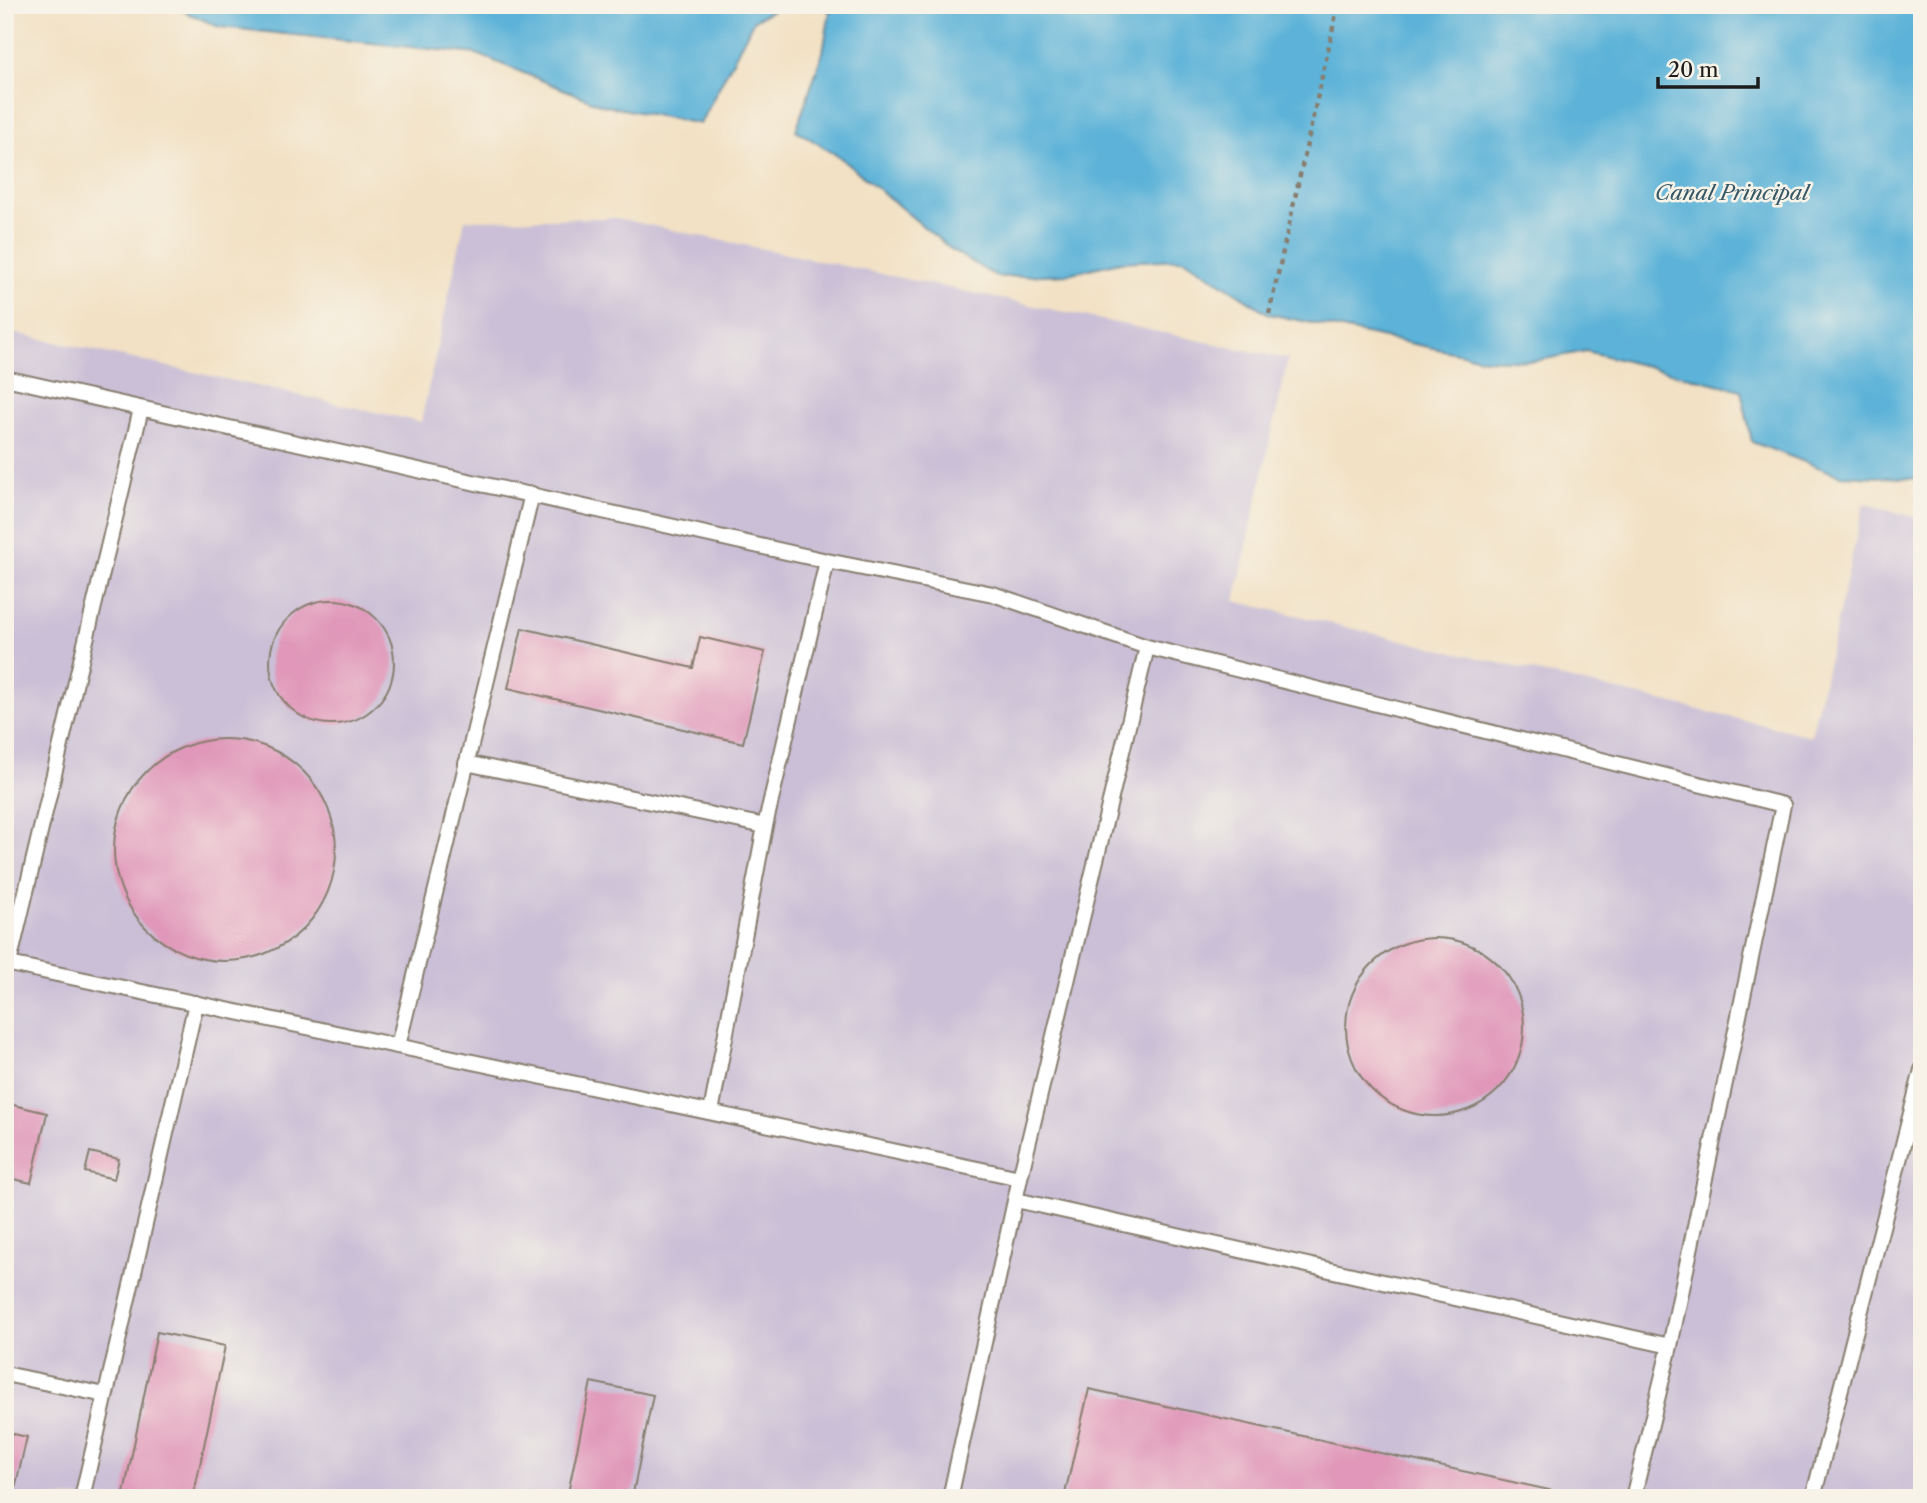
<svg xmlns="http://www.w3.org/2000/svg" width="1927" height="1503" viewBox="0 0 1927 1503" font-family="'Libre Caslon Text',serif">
<rect width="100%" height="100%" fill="#f7f3e8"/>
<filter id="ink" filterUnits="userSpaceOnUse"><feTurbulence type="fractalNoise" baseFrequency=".0143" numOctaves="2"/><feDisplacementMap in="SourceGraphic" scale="14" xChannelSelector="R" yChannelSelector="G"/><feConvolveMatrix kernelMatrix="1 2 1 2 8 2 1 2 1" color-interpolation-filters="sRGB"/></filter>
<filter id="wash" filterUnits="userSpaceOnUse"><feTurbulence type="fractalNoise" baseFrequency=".00686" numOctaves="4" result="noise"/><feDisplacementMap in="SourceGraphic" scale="28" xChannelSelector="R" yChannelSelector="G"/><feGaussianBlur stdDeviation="1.57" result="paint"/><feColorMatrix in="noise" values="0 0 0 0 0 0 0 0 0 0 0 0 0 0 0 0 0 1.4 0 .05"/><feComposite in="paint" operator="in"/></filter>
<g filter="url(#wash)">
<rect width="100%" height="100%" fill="#f2e1c4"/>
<path fill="#cabfd6" d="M615,218L1288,359L1235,601L1811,736L1864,503L1922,519V1498H5V331L421,422L465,220Z"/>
<path fill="#5cb2d8" stroke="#3c677a" stroke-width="2" d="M170,5H782L754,20L700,124L602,105L477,54L219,27Z
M819,5H1922V479L1839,475L1752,442L1741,390L1586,351L1535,361L1486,359L1269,314L1184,259L1120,262L1067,274L997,277L953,251L841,158L796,130L823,52L830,12Z"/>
<g id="blocks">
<path fill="#e097b9" d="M270 662a62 62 0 1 1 124 0a62 62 0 1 1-124 0Z
M522,628L693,668L700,637L765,652L743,743L508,688Z
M114 850a111 111 0 1 1 222 0a111 111 0 1 1-222 0Z
M1346 1027a89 89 0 1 1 178 0a89 89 0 1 1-178 0Z
M5,1103L47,1113L31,1183L5,1177Z
M90,1152L119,1159L114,1179L85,1172Z
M157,1332L225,1346L193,1498H123Z
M591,1382L653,1395L632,1498H567Z
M1089,1389L1581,1497V1498H1064Z
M5,1432L27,1437L14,1493L5,1491Z"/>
</g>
</g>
<g filter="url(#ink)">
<use href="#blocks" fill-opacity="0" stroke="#877e70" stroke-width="2"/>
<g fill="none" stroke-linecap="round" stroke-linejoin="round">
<defs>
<path id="service" d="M5,378L827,561L993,594L1147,647L1783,805L1670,1346L1633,1498
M466,763L765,826
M5,963L1020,1178
M9,963L141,409
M398,1046L532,494
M711,1112L765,826L827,561
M1016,1200L1670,1346
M5,1374L105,1395
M82,1498L196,1003
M950,1498L1020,1178L1147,647
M1813,1498L1922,1070"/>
</defs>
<use href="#service" stroke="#877e70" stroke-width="18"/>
<path stroke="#877e70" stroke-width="4.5" stroke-dasharray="5 5" stroke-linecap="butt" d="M1269,314L1338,5"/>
<use href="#service" stroke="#fff" stroke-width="14"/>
</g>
</g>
<g text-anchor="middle" stroke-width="5" stroke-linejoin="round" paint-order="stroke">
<g font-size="21" font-style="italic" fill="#365867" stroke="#f7f3e8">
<text x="1732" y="200">Canal Principal</text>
</g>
</g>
<rect width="1927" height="1503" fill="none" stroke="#f7f3e8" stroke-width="28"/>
<path d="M1658 77v10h100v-10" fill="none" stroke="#1c1c1c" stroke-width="3.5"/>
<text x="1668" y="77" font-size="21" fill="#1c1c1c" stroke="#f7f3e8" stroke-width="5" paint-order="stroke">20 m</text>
</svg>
